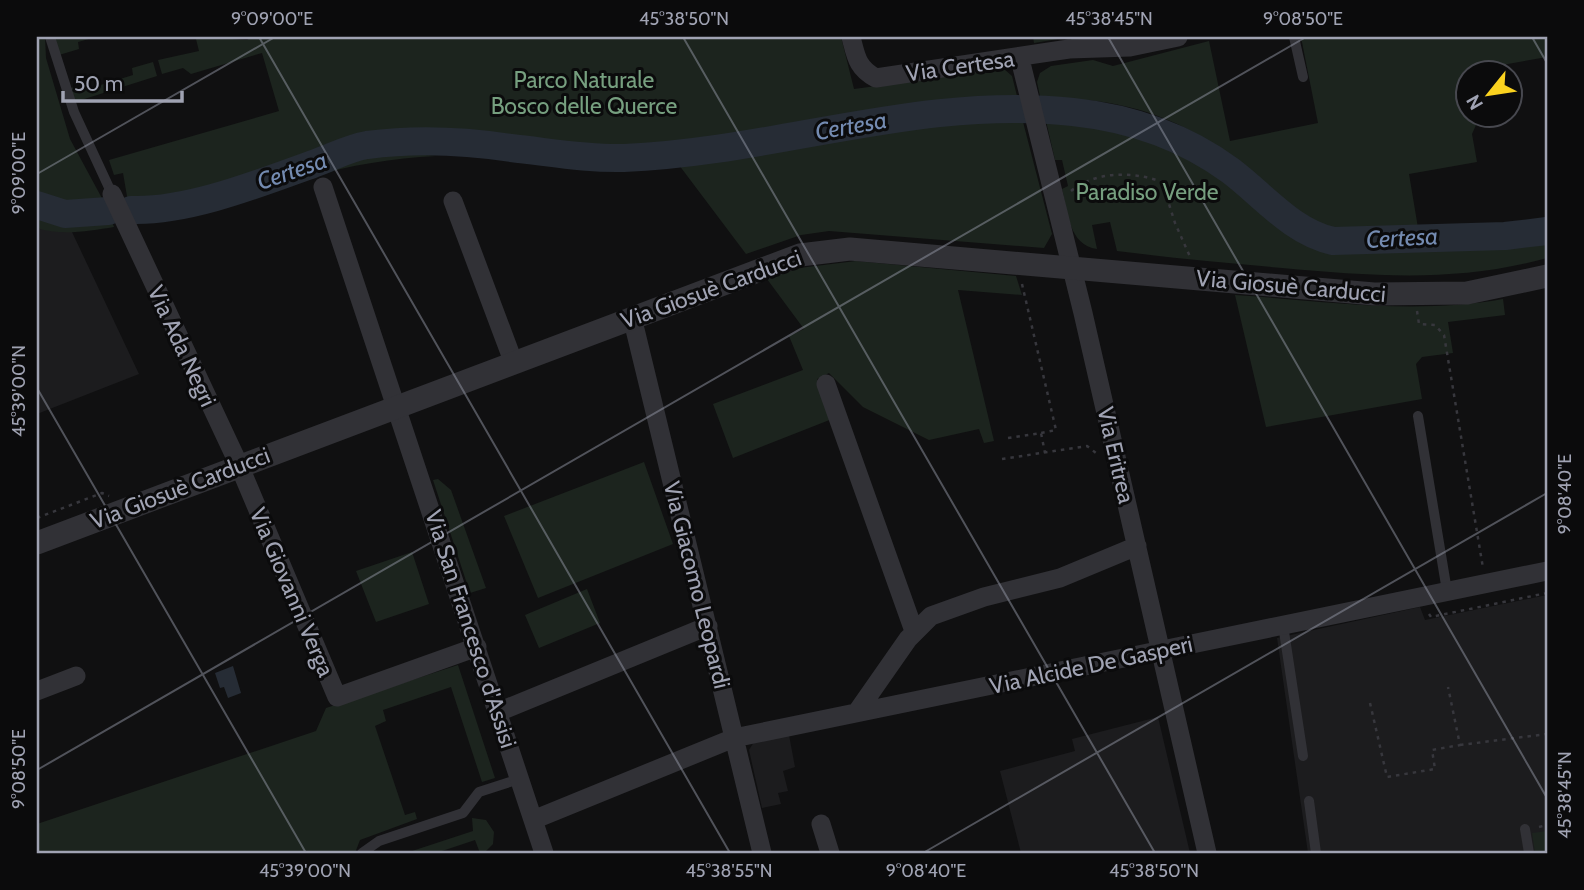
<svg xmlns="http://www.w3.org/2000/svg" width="1584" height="890" viewBox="0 0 1584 890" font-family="Cabin,sans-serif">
<rect width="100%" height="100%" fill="#101011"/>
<path fill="#1c1c1e" d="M37,228L72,232L139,374L37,414Z
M1547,595V853H1308L1277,638L1420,607L1425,620Z
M1158,717L1190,853H1021L1000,771L1075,751L1072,739Z
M789,735L795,767L783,771L788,791L778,793L781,804L762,808L749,750L754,742Z"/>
<path fill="#1c241e" d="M37,37H45L46,58L70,139L104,202L76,204L37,193Z
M53,37H96L78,42L79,49L59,55Z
M204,37L247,40L252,37H841L854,89L1004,69L1012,76L1018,100L984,99L663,148C627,150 591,152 555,147C489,138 419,120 352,137L192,194L162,201L128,202L123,173L114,175L109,160L279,111L262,53L191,74L183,68L162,74L158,60L199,51L196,39Z
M1033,37H1123L1072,41L1070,37L1034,43Z
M1301,37H1547V57L1491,67L1495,73L1468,74V116H1480L1472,134L1477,162L1409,174L1418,228C1379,232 1339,240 1303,221C1275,198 1249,172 1220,150C1171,112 1102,94 1041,101L1037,82L1040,73L1051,66L1093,60L1113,66L1209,41L1230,141L1318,123Z
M153,62L157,76L75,102L71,88L89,83L91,88L133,75L132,68Z
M1022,118L1052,234L1044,248L829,231L801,235L746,254L679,165C794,152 906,115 1022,118Z
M1046,121L1126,131L1156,140L1231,184L1293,235L1324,249L1488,246L1547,238V258C1458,283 1373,276 1282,268C1227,263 1172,258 1117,251L1110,222L1092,225L1097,249C1069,245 1068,213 1062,189L1068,186L1062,160H1055Z
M376,150L436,156C394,158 349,165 308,178Z
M37,211L74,223L111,219L114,227C90,231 60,236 37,228Z
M856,261L1016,276L1022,295L958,290L994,441L984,443L979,429L929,440L863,407L829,373L817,379L832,419L733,458L713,404L803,370L789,336L804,329L767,279L799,268Z
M1235,295C1324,301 1413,315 1503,299L1505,315L1448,322L1453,353L1422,357L1416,364L1422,399L1266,427Z
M644,462L673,544L538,598L504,516Z
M438,479L451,490L486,588L470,593L433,480Z
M412,552L429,604L376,622L356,571Z
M587,589L600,623L539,648L525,615Z
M458,665L495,778L482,782L451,687L383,710L386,721L375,726L405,815L415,812L417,819L360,840L355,853H37V824L316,731L326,708Z
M472,818L486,820L494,832L493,844L484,853H480L475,840L436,853H406L473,831Z
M1547,831V853H1535L1532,833Z"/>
<path fill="#262c35" d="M233,666L241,693L228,698L224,687L220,688L215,673Z"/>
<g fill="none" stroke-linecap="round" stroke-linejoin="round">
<path stroke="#262c35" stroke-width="28" d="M37,205L65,214L108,211
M131,210C188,212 260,183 313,164C331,158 348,148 367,145C413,139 465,141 511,148C549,152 586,159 624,158C776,152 920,95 1073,112C1130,118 1185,137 1231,171C1264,196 1292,232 1333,241L1505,236L1547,231"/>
<path stroke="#37373d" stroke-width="2.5" stroke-dasharray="3.5 5" stroke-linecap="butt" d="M1071,191C1096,171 1133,171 1162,182L1175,223L1191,259
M1022,284L1056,430L1041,433
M1417,311L1419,324L1435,325L1444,335L1483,568
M1008,438L1041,433L1045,453
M1002,459L1087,446L1096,453
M37,518L102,493L109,496
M1429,614L1431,617L1547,593
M1370,703L1387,777L1435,769L1432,750L1460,745L1448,687
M1460,745L1547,734
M1539,827L1547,825"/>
<path stroke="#313136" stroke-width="10" d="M50,37L74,112L112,194
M1294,37L1303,77
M1418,416L1447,591
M1283,625L1303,756
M1309,801L1316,853
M1525,829L1529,853
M362,853L379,841L463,813L479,792L519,779"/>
<path stroke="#313136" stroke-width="19" d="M851,37C856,56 857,68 876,78L1069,49L1130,47L1178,37
M1020,59L1083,313L1207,853
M323,187L544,853
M112,194L239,465L337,697L477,647
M453,201L513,361
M632,317L762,853
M826,384L914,631
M37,691L76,676
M498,712L708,626
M857,712L908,639L931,616L984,597L1060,578L1137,546
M533,820L734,738L1547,571
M821,824L830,853"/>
<path stroke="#313136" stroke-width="23" d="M37,543L800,255L850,249L1374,294L1467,293L1547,276"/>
</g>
<path fill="none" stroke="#a0a3b3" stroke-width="2" stroke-opacity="0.45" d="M259,37L730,853M683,37L1155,853M1108,37L1547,798M1532,37L1547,63M37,174L275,37M37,388L306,853M37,770L1306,37M923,853L1547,493"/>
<g text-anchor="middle" stroke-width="6" stroke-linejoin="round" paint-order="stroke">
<g font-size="23" fill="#a0a3b3" stroke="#0b0b0c">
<text transform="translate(960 66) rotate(-8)" y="8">Via Certesa</text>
<text transform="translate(1291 286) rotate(5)" y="8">Via Giosuè Carducci</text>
<text transform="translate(711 289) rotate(-20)" y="8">Via Giosuè Carducci</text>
<text transform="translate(182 346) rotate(65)" y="8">Via Ada Negri</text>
<text transform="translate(1116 455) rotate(77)" y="8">Via Eritrea</text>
<text transform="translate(180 488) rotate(-21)" y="8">Via Giosuè Carducci</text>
<text transform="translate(697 585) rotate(76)" y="8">Via Giacomo Leopardi</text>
<text transform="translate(292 592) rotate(67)" y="8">Via Giovanni Verga</text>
<text transform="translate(471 629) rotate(72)" y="8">Via San Francesco d'Assisi</text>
<text transform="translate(1091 665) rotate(-12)" y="8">Via Alcide De Gasperi</text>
</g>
<g font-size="23" fill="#769f7f" stroke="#0b0b0c">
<text x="584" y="88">Parco Naturale<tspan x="584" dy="26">Bosco delle Querce</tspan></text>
<text x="1147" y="200">Paradiso Verde</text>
</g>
<g font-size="24" font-style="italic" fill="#748bb1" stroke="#0b0b0c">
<text transform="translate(851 126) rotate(-10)" y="8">Certesa</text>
<text transform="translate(292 171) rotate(-19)" y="8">Certesa</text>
<text transform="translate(1402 238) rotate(-3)" y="8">Certesa</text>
</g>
</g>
<rect width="1584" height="890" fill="none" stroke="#0b0b0c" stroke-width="77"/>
<g transform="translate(1489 94) rotate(240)"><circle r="33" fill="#0b0b0c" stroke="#47484f" stroke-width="2"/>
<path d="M0-5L12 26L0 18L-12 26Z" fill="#fad21f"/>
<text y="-10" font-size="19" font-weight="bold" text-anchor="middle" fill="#a0a3b3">N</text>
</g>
<path d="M63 91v10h119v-10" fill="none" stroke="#a0a3b3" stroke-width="3.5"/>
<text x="74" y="91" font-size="21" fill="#a0a3b3" stroke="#0b0b0c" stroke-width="5" paint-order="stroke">50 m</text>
<rect x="38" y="38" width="1508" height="814" fill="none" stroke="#a0a3b3" stroke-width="2.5"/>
<g font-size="18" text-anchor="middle" fill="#a0a3b3">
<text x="272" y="25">9°09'00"E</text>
<text x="684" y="25">45°38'50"N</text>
<text x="1109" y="25">45°38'45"N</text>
<text x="1303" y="25">9°08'50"E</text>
<text transform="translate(19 173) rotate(-90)" y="6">9°09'00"E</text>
<text transform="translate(19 391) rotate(-90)" y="6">45°39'00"N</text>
<text transform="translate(1565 494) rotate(-90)" y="6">9°08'40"E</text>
<text transform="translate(19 769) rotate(-90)" y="6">9°08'50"E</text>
<text transform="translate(1565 795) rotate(-90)" y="6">45°38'45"N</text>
<text x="305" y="877">45°39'00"N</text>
<text x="729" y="877">45°38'55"N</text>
<text x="926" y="877">9°08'40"E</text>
<text x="1154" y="877">45°38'50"N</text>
</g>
</svg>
